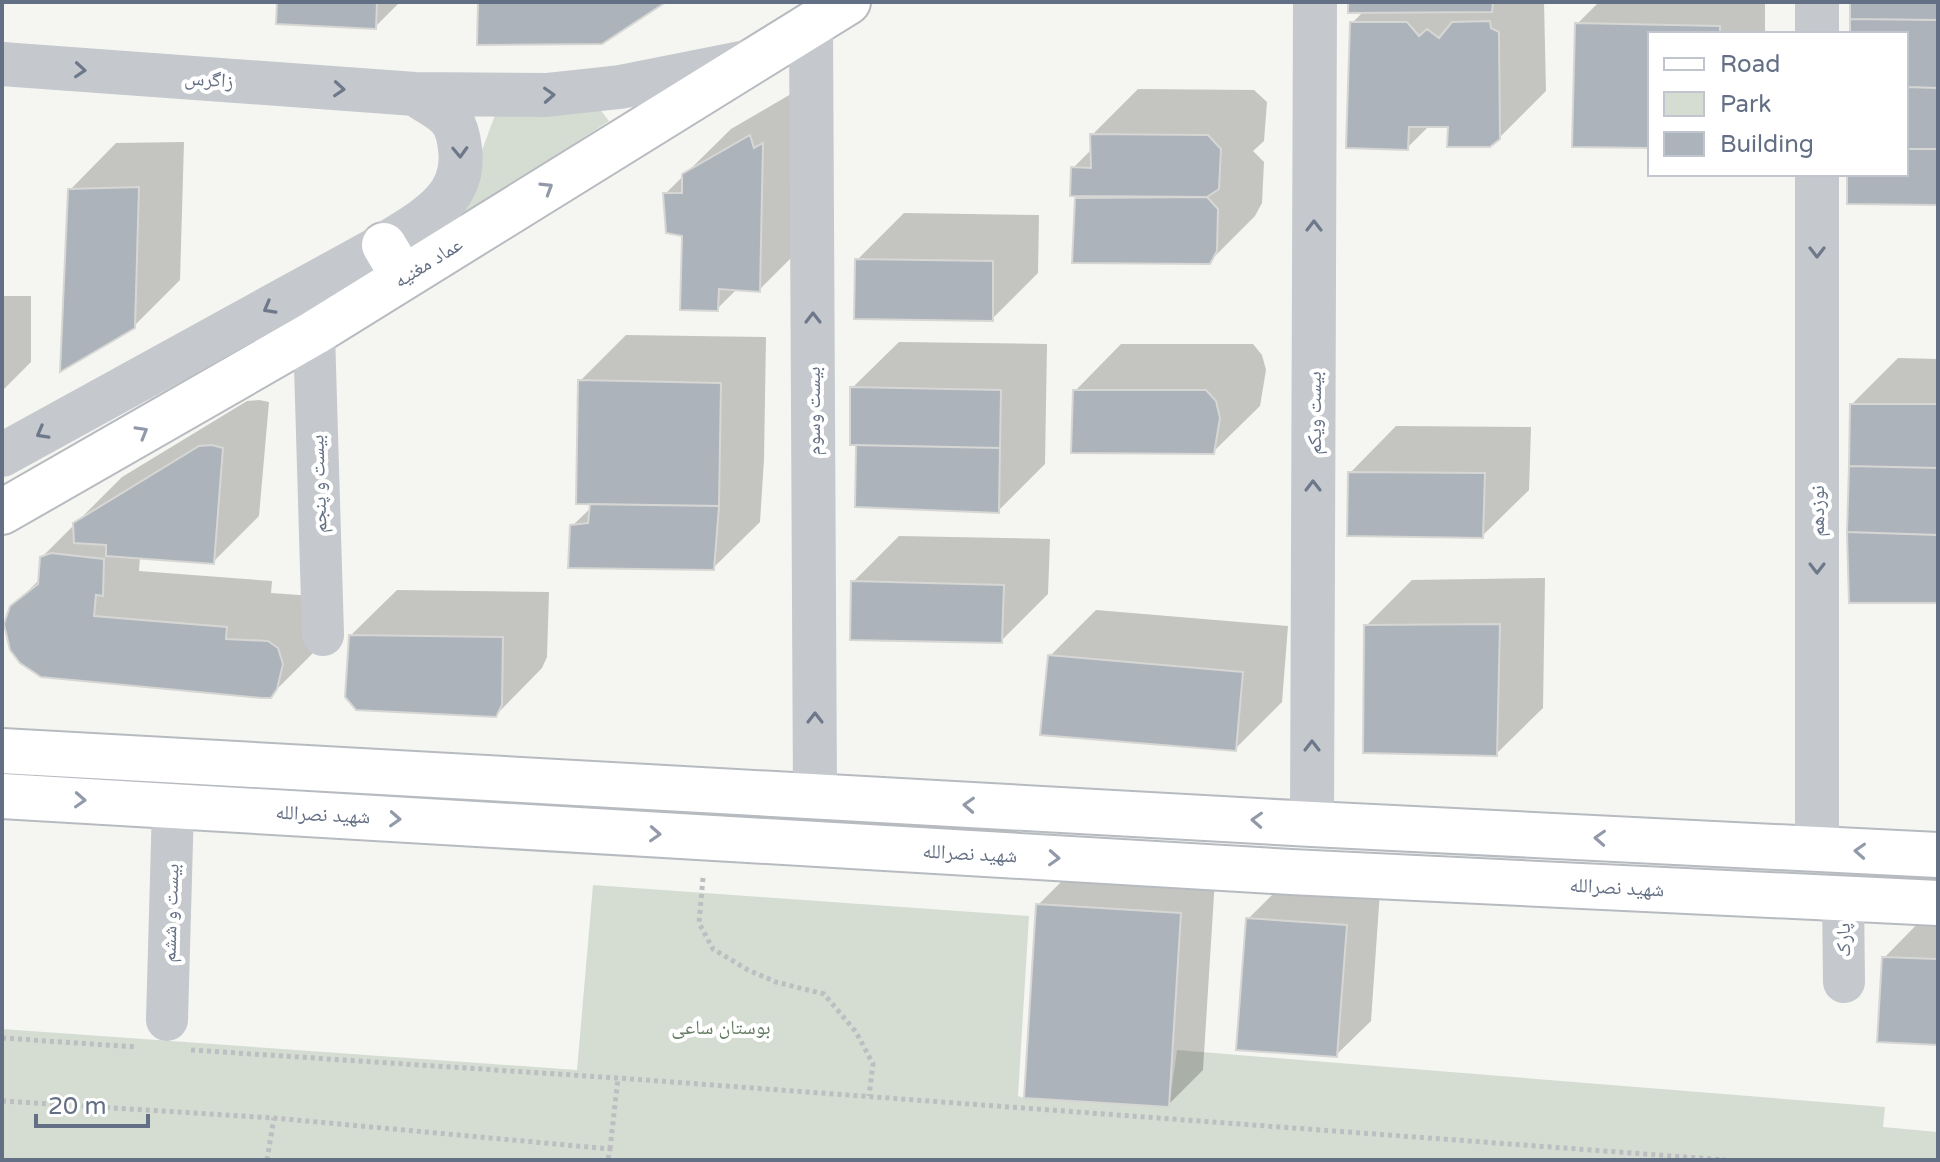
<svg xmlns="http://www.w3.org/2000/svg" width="1940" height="1162" viewBox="0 0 1940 1162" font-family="'Varela Round','Noto Naskh Arabic',sans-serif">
<rect width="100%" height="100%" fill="#f5f6f2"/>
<path fill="#d5ddd3" d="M599,108L609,121L462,217L475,169L495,115Z
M593,885L1029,916L1018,1096L1024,1098L1169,1107L1177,1050L1885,1107L1883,1127L1938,1132V1160H2V1029L577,1070Z"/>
<path fill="#0003" d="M279,2H400L375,27Z
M1350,2H1544L1546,91L1499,138L1450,125H1430L1407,148L1352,23L1364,11Z
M1599,2H1765V34H1650V146L1577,24Z
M1138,89L1254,90L1267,102L1264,141L1253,151L1264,162L1262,203L1255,216L1209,262L1074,261L1077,194L1073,168L1092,149V135Z
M796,91L805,244L759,290L738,288L717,309L665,194L731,129Z
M184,142L180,280L133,327L70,190L116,143Z
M904,213L1039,215L1038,273L992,319L857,260Z
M2,296H31V362L2,391Z
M626,335L766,337L764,459L760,522L713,568L572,526L592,507V502L580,381Z
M899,342L1047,344L1045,464L998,511L858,443L852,388Z
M1121,344H1253L1262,355L1266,370L1260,406L1213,452L1075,391Z
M1898,358L1938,359V601L1852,404Z
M259,400L269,402L259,516L213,562L140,557L139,571L272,581L271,593L314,596L317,649L270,696L12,607L40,579L41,558L122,477L247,401Z
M1396,426L1531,427L1529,490L1482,536L1350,473Z
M899,536L1050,539L1048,594L1001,641L853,582Z
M1545,578L1543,708L1496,754L1366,626L1412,580Z
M397,590L549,592L547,657L542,668L496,715L350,636Z
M1096,610L1288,626L1282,702L1235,749L1050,656Z
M1072,871L1215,879L1203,1070L1168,1105L1038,905Z
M1282,885L1380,891L1371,1021L1336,1055L1248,919Z
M1930,911L1938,912V1043L1884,958Z"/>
<path fill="#adb3ba" stroke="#d6d7d4" stroke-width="2" d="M277,2H377L376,29L276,24Z
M478,2H666L602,44L477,45Z
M1348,2H1493L1492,12L1348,13Z
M1850,2H1938V20L1850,19Z
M1850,19L1938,20V88L1906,87V34H1850Z
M1490,21L1491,28L1499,32L1500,139L1490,147H1447L1448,127H1409L1408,150L1346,148L1350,22H1407L1419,36L1427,29L1439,38L1452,22Z
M1575,23L1720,26V34H1650V148L1572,147Z
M1906,87L1938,88V149H1906Z
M1090,134L1208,135L1221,149L1219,189L1207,197L1070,196L1071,167L1091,168Z
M750,135L754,148L763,143L760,292L719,289L718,311L680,310L682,236L666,233L663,193H682V174Z
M1906,149H1938V205L1847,204V174H1906Z
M139,187L135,328L60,372L68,189Z
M1207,197L1218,209L1217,251L1210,264L1072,263L1075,198Z
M855,259L993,261V321L854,319Z
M578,380L721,383L719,506L576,504Z
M850,387L1001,390L1000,448L850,445Z
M1073,390H1206L1216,401L1220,418L1214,454L1071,453Z
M1850,404H1938V468L1849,466Z
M212,445L223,448L214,564L106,556V545L74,543L73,523L199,446Z
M856,445L1000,448L999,513L855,507Z
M1849,466L1938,468V535L1847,532Z
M1348,472L1485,473L1483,538L1347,536Z
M590,504L719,506L714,570L568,568L570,525L588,523Z
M1847,532L1938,535V603H1849Z
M51,553L104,559L103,596L96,595L94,616L227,627L226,639L268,641L278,648L283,664L277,689L271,698H262L41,677L20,663L10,650L4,624L10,606L38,584L40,557Z
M851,581L1004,585L1002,643L850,640Z
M1500,624L1497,756L1363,753L1364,625Z
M349,635L503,637L502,705L496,717L356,710L345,697Z
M1048,655L1243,672L1236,751L1040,735Z
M1036,904L1181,913L1169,1107L1024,1098Z
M1246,918L1347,925L1337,1057L1236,1050Z
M1882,957L1938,959V1045L1877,1042Z"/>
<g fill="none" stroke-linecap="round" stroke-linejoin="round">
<defs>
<path id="secondary" d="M384,245L403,277
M2,512L314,333L848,2
M2,751L1312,824L1938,855
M2,796L1291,872L1938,903"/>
</defs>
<use href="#secondary" stroke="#b7bbc0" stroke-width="48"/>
<path stroke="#bcbec1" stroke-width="5" stroke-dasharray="4 4" stroke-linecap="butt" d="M703,878L699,923L713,949L748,970L776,982L824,994L856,1032L873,1064L869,1096
M2,1038L137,1047
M191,1050L618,1078L1726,1160
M2,1101L274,1118L610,1149L608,1160
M610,1149L618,1078
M267,1160L274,1118"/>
<path stroke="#c5c8cc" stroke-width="42" d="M314,333L323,635
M1843,898L1844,982
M167,1020L173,806"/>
<path stroke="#c5c8cc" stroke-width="44" d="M811,25L815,796
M1817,34V2
M2,64L415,94L546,95L620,87L751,61
M2,455L384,245C421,221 467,200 460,149C459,139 457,128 451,120C443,109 426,102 415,94
M1312,824L1315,2
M1817,848V174"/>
<use href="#secondary" stroke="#fff" stroke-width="44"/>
</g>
<defs><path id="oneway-chevron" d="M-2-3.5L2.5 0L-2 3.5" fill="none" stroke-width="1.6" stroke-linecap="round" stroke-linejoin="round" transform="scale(2)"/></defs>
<g stroke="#6d788b">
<use href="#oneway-chevron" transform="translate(80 70) rotate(4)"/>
<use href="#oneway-chevron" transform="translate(339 89) rotate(4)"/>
<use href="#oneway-chevron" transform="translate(549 95) rotate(-3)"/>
<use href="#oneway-chevron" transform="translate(460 152) rotate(88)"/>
<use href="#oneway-chevron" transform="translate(1314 226) rotate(-90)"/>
<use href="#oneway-chevron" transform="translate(1817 252) rotate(90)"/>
<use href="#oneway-chevron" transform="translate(269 308) rotate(151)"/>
<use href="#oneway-chevron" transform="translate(813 318) rotate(-90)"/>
<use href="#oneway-chevron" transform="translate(42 433) rotate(151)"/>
<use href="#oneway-chevron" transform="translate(1313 486) rotate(-90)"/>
<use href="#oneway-chevron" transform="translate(1817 568) rotate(90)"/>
<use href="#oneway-chevron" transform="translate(815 718) rotate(-90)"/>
<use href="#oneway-chevron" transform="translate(1312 746) rotate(-90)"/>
</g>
<g stroke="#929aa9">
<use href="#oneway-chevron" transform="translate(547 188) rotate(-32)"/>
<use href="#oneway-chevron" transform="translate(142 432) rotate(-30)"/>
<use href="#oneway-chevron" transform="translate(80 800) rotate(3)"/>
<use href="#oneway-chevron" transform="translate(969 805) rotate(-177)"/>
<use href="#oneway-chevron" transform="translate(395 819) rotate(3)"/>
<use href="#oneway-chevron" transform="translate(1257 820) rotate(-177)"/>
<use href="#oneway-chevron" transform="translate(655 834) rotate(3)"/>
<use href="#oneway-chevron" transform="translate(1600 838) rotate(-177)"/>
<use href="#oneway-chevron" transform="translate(1860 851) rotate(-177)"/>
<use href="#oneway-chevron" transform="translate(1054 858) rotate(3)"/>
</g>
<g text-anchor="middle" stroke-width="8" stroke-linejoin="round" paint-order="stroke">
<g font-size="20" fill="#636f84" stroke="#fff">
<text transform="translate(209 79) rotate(4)" y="7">زاگرس</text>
<text transform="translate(428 262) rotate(-32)" y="7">عماد مغنیه</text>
<text transform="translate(813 411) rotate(-90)" y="7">بیست وسوم</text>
<text transform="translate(1314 413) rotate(-90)" y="7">بیست ویکم</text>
<text transform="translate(318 484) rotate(-92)" y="7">بیست و پنجم</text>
<text transform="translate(1817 511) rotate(-90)" y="7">نوزدهم</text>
<text transform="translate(323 814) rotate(3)" y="7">شهید نصرالله</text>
<text transform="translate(970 853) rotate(3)" y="7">شهید نصرالله</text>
<text transform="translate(1617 887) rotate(3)" y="7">شهید نصرالله</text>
<text transform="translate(170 913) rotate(-88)" y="7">بیست و ششم</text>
<text transform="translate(1843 940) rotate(-91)" y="7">پارک</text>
</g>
<g font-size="20" fill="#637b62" stroke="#fff">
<text x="721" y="1034">بوستان ساعی</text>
</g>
</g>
<rect width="1940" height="1162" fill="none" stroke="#636f84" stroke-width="8"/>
<rect x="1648" y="32" width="260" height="144" fill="#ffffff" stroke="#c1c5ce" stroke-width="2"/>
<rect x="1664" y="58" width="40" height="12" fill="#ffffff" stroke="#c1c5ce" stroke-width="2"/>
<text x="1720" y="72" font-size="24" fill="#636f84">Road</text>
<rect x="1664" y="92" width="40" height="24" fill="#d5ddd3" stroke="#c1c5ce" stroke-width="2"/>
<text x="1720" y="112" font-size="24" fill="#636f84">Park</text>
<rect x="1664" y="132" width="40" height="24" fill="#adb3ba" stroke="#c1c5ce" stroke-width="2"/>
<text x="1720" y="152" font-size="24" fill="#636f84">Building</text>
<path d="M36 1114v12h112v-12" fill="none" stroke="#636f84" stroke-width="4"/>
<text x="48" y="1114" font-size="24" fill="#636f84" stroke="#ffffff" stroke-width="6" paint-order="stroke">20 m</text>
</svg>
